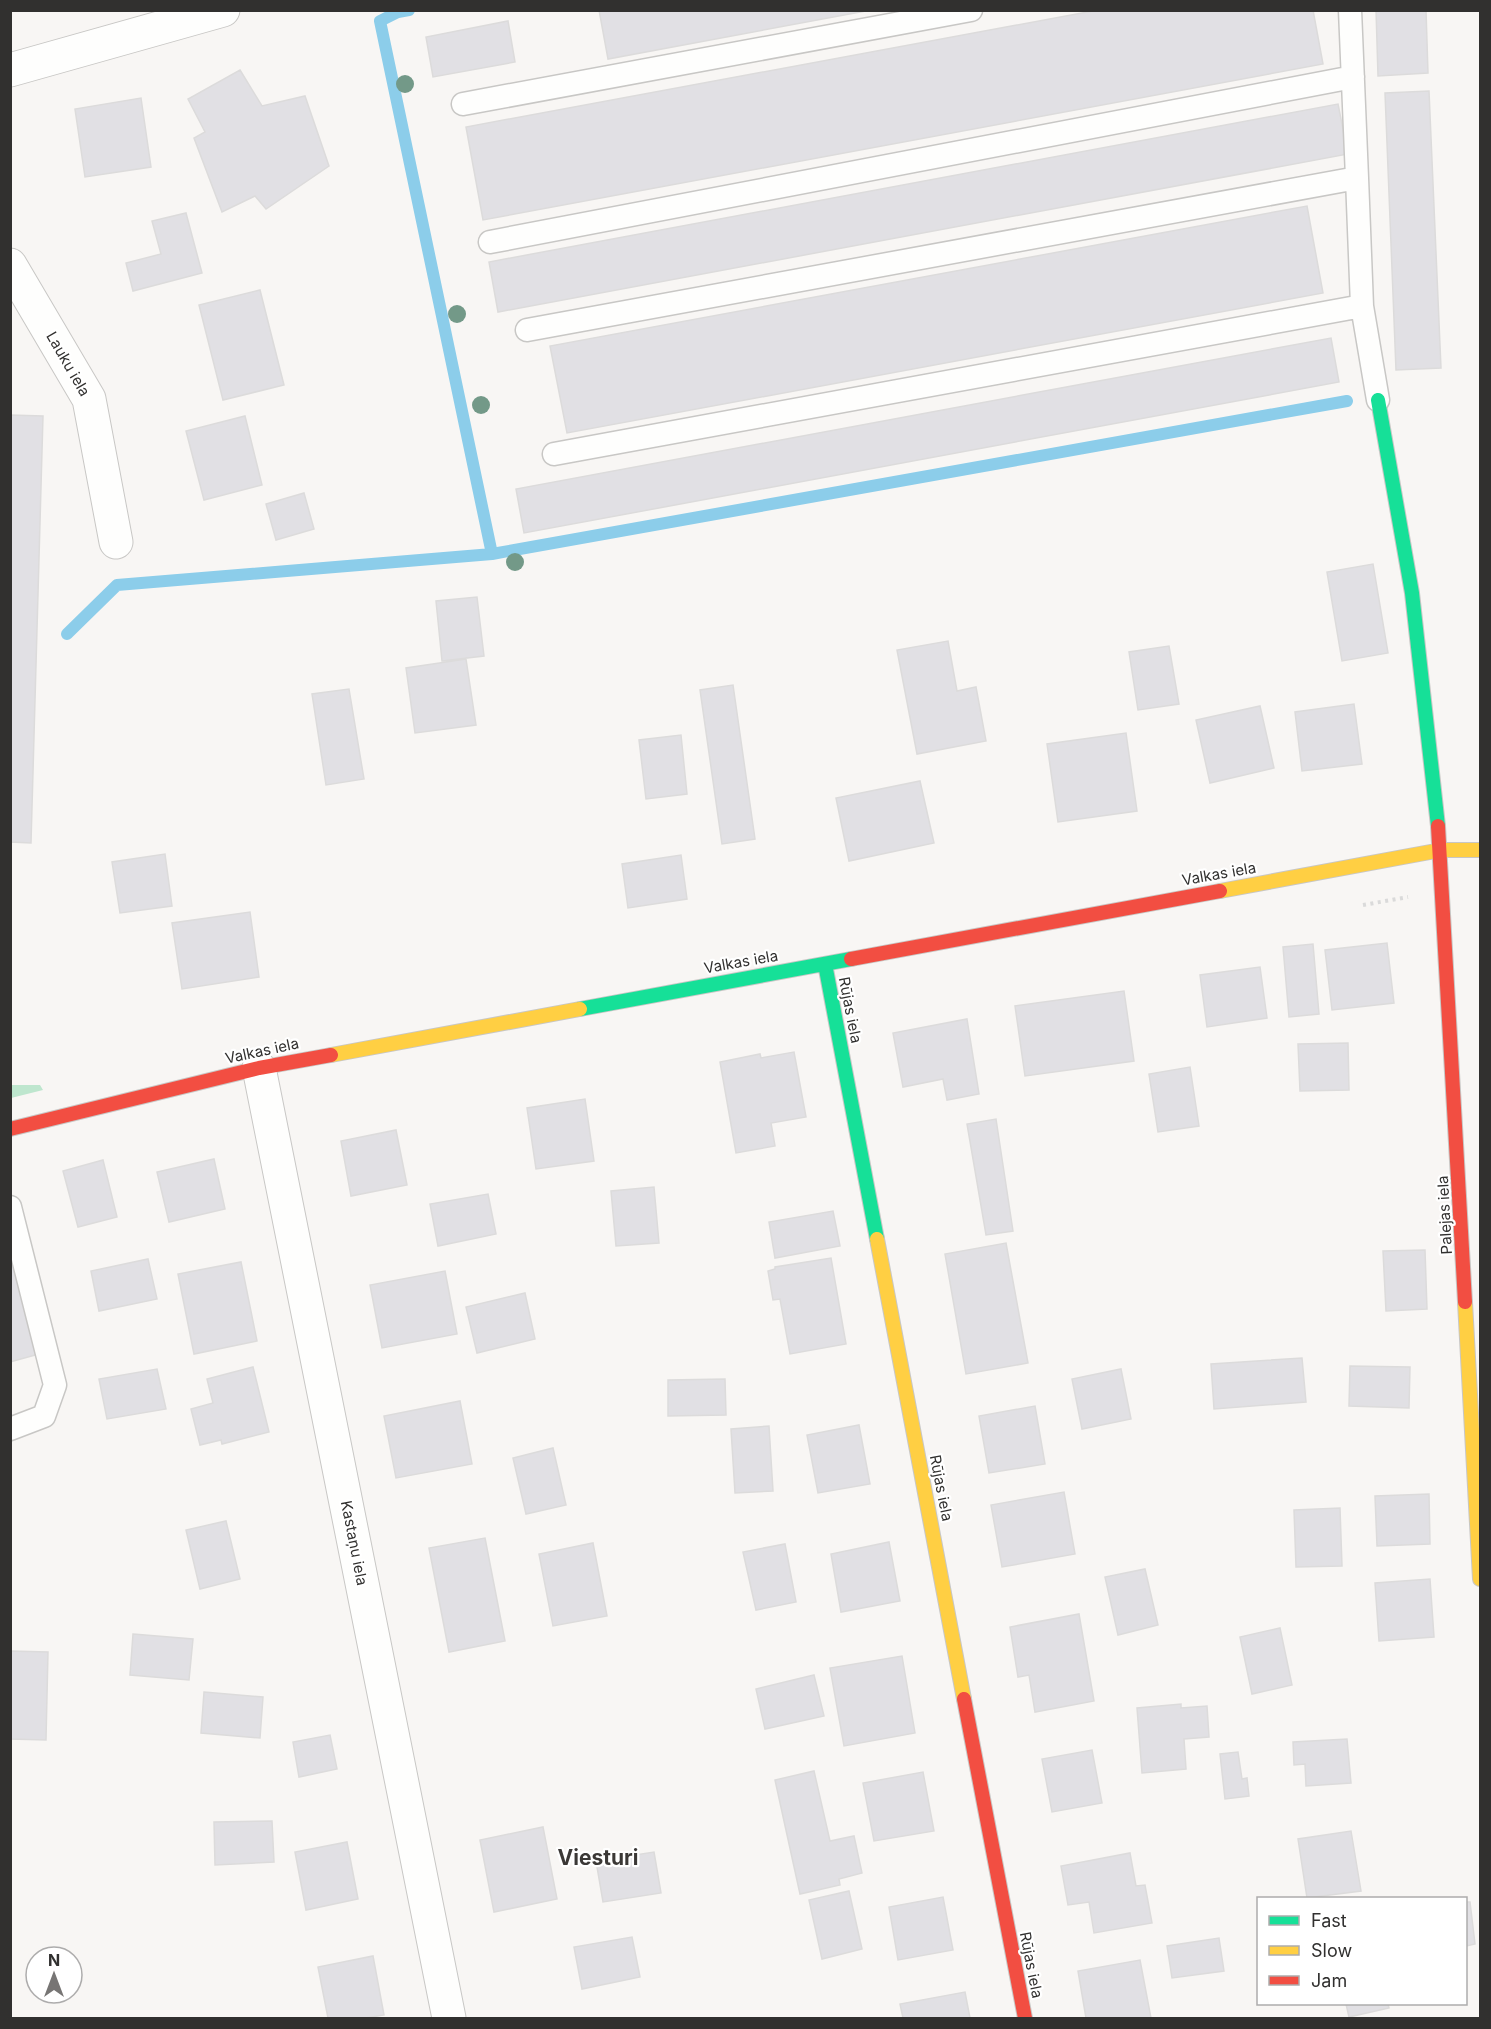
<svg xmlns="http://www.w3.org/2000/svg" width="1491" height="2029" viewBox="0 0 1491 2029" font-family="Inter,sans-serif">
<rect width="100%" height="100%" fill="#f8f6f4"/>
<path fill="#bee6ce" d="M11,1085H40L43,1090L11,1098Z"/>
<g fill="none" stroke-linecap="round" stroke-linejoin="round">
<path stroke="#8ccdea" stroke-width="12" d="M409,10L398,12L380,21L492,554
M67,634L117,585L492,554L1347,401"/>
</g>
<path fill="#e1e0e4" stroke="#dcdbdb" stroke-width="1.5" d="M599,10H871L608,59Z
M1098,10H1313L1323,64L483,220L466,127Z
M1376,10H1426L1428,73L1378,76Z
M508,21L515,62L433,77L426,37Z
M240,70L262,106L305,96L329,166L266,209L255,196L222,212L194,138L205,132L188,99Z
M1429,91L1441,368L1396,370L1385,93Z
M141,98L151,167L85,177L75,109Z
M1338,104L1348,154L498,312L489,262Z
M1307,206L1323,293L567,433L550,346Z
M186,213L202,273L133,291L126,263L161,254L152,221Z
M260,290L284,385L223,400L199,305Z
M1331,338L1339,382L524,533L516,489Z
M10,415L43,416L31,843L10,842Z
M245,416L262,485L204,500L186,431Z
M304,493L314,529L276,540L266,504Z
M1373,564L1388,653L1342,661L1327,572Z
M477,597L484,656L442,661L436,601Z
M948,641L957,691L976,687L986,741L917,754L897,650Z
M1169,646L1179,704L1138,710L1129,652Z
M466,659L476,725L415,733L406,668Z
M733,685L755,839L722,844L700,690Z
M349,689L364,779L326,785L312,694Z
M1354,704L1362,764L1302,771L1295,712Z
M1260,706L1274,768L1210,783L1196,720Z
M1126,733L1137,811L1058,822L1047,744Z
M681,735L687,794L646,799L639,740Z
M920,781L934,843L849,861L836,798Z
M165,854L172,906L120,913L112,862Z
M681,855L687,899L628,908L622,864Z
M250,912L259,977L182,989L172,923Z
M1387,943L1394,1003L1332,1010L1325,950Z
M1313,944L1319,1014L1289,1017L1283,947Z
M1260,967L1267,1018L1207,1027L1200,975Z
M1124,991L1134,1061L1025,1076L1015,1006Z
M967,1019L979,1094L947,1100L943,1079L903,1087L893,1033Z
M1348,1043L1349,1090L1300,1091L1298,1044Z
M794,1052L806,1117L771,1123L775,1146L736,1153L720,1062L760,1054L761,1058Z
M1190,1067L1199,1126L1158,1132L1149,1074Z
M585,1099L594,1161L536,1169L527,1108Z
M996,1119L1013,1231L986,1235L967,1124Z
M396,1130L407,1185L351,1196L341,1141Z
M214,1159L225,1209L169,1222L157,1172Z
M103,1160L117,1217L78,1227L63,1171Z
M654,1187L659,1243L616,1246L611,1191Z
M488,1194L496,1234L438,1246L430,1204Z
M833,1211L840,1246L775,1258L769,1222Z
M1006,1243L1028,1363L966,1374L945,1254Z
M1425,1250L1427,1309L1386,1311L1383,1251Z
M10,1253L39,1354L10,1362Z
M831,1258L846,1344L790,1354L780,1299L773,1300L768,1271L775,1269V1267Z
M148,1259L157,1299L99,1311L91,1271Z
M241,1262L257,1341L194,1354L178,1274Z
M445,1271L457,1334L382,1348L370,1285Z
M525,1293L535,1339L477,1353L466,1307Z
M1302,1358L1306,1402L1214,1409L1211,1364Z
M1350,1366L1410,1367L1409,1408L1349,1406Z
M253,1367L269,1432L222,1444L221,1440L200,1445L191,1409L213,1403L207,1379Z
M157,1369L166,1409L107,1419L99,1379Z
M1121,1369L1131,1419L1082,1429L1072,1379Z
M725,1379L726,1415L668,1416V1380Z
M460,1401L472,1464L396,1478L384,1416Z
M1035,1406L1045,1464L989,1473L979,1416Z
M859,1425L870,1484L818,1493L807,1435Z
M769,1426L773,1491L735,1493L731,1429Z
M553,1448L566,1505L526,1514L513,1458Z
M1064,1492L1075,1554L1002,1567L991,1505Z
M1429,1494L1430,1544L1377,1546L1375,1496Z
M1340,1508L1342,1566L1296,1567L1294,1510Z
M226,1521L240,1579L200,1589L186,1530Z
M485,1538L505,1641L449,1652L429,1548Z
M889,1542L900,1601L841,1612L831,1554Z
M593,1543L607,1616L553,1626L539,1554Z
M785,1544L796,1602L756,1610L743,1552Z
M1145,1569L1158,1625L1118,1635L1105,1577Z
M1430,1579L1434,1637L1379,1641L1375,1583Z
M1079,1614L1094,1701L1035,1712L1029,1675L1018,1677L1010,1627Z
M1280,1628L1292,1685L1252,1694L1240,1637Z
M133,1634L193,1639L189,1680L130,1675Z
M10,1651L48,1652L46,1740L10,1739Z
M902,1656L915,1733L844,1746L830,1668Z
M814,1675L824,1716L765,1729L756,1689Z
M204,1692L263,1697L260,1738L201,1733Z
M1181,1704V1708L1207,1706L1209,1737L1184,1739L1186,1769L1142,1773L1137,1708Z
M330,1735L337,1769L299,1777L293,1742Z
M1347,1739L1351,1783L1306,1786L1305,1764L1294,1765L1293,1742Z
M1092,1750L1102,1803L1052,1812L1042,1759Z
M1238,1752L1242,1779L1247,1778L1249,1796L1225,1799L1220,1754Z
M814,1771L830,1841L854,1836L862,1873L839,1879L840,1885L800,1894L775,1780Z
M923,1772L934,1831L874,1841L863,1783Z
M272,1821L274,1862L215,1865L214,1822Z
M543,1827L557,1899L494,1912L480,1840Z
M1351,1831L1361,1891L1307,1898L1298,1839Z
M347,1842L358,1899L306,1910L295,1852Z
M654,1852L661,1893L603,1902L596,1861Z
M1130,1853L1136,1886L1145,1885L1152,1923L1094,1933L1089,1902L1068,1905L1061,1866Z
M849,1891L862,1949L822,1959L809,1900Z
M943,1897L953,1950L898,1960L889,1907Z
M1466,1902H1470L1475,1944L1466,1946Z
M632,1937L640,1977L582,1989L574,1947Z
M1219,1938L1224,1971L1172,1978L1167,1946Z
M373,1956L384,2015L366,2018H328L318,1967Z
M1140,1960L1151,2018H1086L1078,1971Z
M965,1992L970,2018H903L900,2004Z
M1346,2004H1388L1389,2008L1349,2017Z"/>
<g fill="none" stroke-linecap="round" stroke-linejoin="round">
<defs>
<path id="lane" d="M1350,10L1357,178
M463,104L971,10
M490,242L1353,77
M527,330L1357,178L1362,306L1378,400
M554,454L1362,306
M10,1207L55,1385L44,1416L10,1429"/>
<path id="street" d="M10,70L223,10
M10,265L89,399L116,542
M259,1068L449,2018"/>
<path id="fast" d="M1378,400L1412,593L1438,826
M825,964L877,1239
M580,1009L851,959"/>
<path id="slow" d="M1220,891L1441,850H1480
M331,1055L580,1009
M877,1239L964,1699
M1465,1302L1480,1579"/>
<path id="jam" d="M1438,826L1465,1302
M851,959L1220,891
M10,1129L259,1068L331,1055
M964,1699L1025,2018"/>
</defs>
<use href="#lane" stroke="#c8c7c5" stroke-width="25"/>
<use href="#street" stroke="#c8c7c5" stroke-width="35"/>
<use href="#fast" stroke="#c8c7c5" stroke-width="16"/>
<use href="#slow" stroke="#c8c7c5" stroke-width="16"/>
<use href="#jam" stroke="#c8c7c5" stroke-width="16"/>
<path stroke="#dadada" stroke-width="4" stroke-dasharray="3 4.5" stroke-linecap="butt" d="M1363,905L1408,897"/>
<use href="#lane" stroke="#fefefd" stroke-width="22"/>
<use href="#street" stroke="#fefefd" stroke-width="33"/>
<use href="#fast" stroke="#16e098" stroke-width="14"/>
<use href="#slow" stroke="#ffcf43" stroke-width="14"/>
<use href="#jam" stroke="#f24e42" stroke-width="14"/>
</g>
<g fill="#739988">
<circle cx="405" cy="84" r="9"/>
<circle cx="457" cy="314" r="9"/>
<circle cx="481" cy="405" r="9"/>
<circle cx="515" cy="562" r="9"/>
</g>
<g text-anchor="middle" stroke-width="4.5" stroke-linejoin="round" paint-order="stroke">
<g font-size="15" fill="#31302f" stroke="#fff">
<text transform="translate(68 364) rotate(60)" y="5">Lauku iela</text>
<text transform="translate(1219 874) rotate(-10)" y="5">Valkas iela</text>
<text transform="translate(741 962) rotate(-10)" y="5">Valkas iela</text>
<text transform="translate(850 1010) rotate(79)" y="5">Rūjas iela</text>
<text transform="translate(262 1051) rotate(-12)" y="5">Valkas iela</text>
<text transform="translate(1445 1215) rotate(-93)" y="5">Palejas iela</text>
<text transform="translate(941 1488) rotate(79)" y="5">Rūjas iela</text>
<text transform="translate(354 1543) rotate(79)" y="5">Kastaņu iela</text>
<text transform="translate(1031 1965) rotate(79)" y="5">Rūjas iela</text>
</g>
<g font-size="21" font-weight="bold" fill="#3b3836" stroke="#fff">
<text x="598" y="1865">Viesturi</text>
</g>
</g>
<rect width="1491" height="2029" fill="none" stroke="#31302f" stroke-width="24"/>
<rect x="1257" y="1897" width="210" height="108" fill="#ffffff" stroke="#adacac" stroke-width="1.5"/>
<rect x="1269" y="1916" width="30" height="9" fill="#16e098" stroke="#adacac" stroke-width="1.5"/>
<text x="1311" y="1927" font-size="18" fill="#31302f">Fast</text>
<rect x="1269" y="1946" width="30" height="9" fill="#ffcf43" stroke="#adacac" stroke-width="1.5"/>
<text x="1311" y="1957" font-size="18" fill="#31302f">Slow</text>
<rect x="1269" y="1976" width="30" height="9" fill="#f24e42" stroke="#adacac" stroke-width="1.5"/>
<text x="1311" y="1987" font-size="18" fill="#31302f">Jam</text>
<g transform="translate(54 1975)"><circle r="28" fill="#ffffff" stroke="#adacac" stroke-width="1.5"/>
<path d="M0-4.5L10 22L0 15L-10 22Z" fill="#777574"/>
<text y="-9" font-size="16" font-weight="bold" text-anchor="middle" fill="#31302f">N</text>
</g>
</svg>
